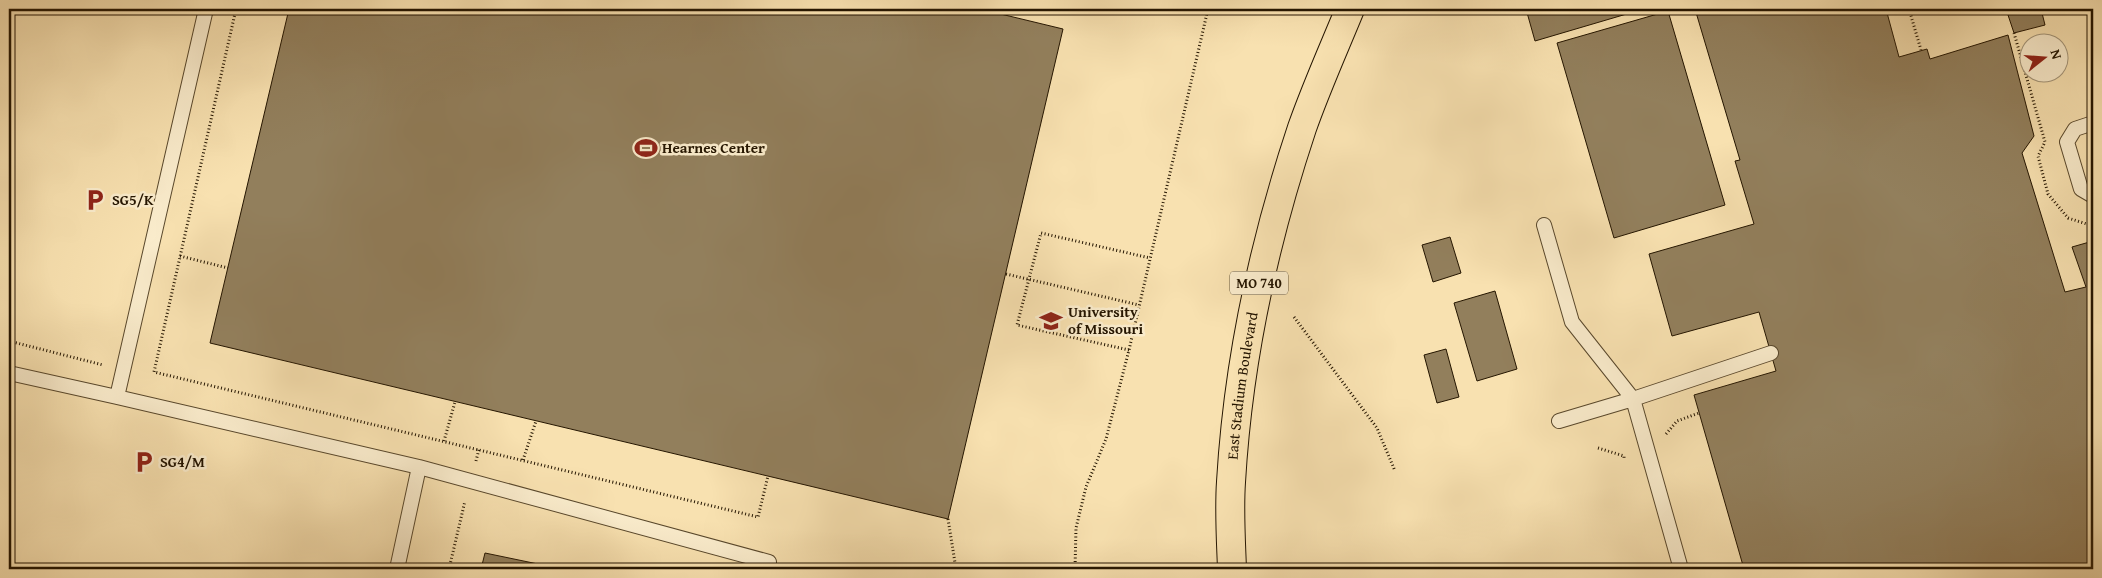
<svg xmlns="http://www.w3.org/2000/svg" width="2102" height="578" viewBox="0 0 2102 578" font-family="'Gentium Book Plus',serif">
<rect width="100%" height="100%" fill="#f8e1b0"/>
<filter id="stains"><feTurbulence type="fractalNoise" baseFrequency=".004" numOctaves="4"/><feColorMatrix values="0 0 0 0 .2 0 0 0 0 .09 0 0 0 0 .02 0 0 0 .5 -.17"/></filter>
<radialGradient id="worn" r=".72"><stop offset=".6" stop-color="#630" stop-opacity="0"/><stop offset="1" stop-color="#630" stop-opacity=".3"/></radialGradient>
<path fill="#927f5c" stroke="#241500" d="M289,9H980L1063,29L948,519L210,343Z
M1526,9H1629L1630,13L1535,41Z
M1695,9H1886L1899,57L1927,49L1930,59L2008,35L2034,136L2022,153L2065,292L2086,287L2072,247L2093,241V569H1744L1694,395L1776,371L1759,312L1672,336L1649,254L1754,224L1735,161L1740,160Z
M2006,9H2041L2045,25L2014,33Z
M1668,11L1725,205L1614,238L1557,43Z
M1450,237L1461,273L1433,282L1422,245Z
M1495,291L1517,369L1477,381L1454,303Z
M1446,349L1459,397L1437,403L1424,355Z
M485,553L562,569H481Z"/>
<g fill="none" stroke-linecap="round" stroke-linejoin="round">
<defs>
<path id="lane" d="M2093,123L2075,129L2067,142L2081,189L2093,196
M1544,225L1572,322L1633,399L1771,353
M9,373L117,397L419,467L769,562
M117,397L206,9
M1559,421L1633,399L1681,569
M397,569L419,467"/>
<g id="primary">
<path id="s1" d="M1232,569C1231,541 1229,511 1231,482C1238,362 1264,242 1302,128C1316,88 1334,48 1350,9"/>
</g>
</defs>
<use href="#lane" stroke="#59482c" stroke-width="16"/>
<use href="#primary" stroke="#241500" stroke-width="30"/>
<path stroke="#241500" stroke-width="3" stroke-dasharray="1 2.5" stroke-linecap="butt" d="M236,9L154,372L758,517L768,476
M1909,9L1921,50
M2014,33L2045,142L2038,156L2048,194L2068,218L2093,226
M180,256L228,268
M1006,274L1139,305
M1294,317L1377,428L1395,471
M9,341L103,365
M1129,350L1017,325L1041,233L1150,258
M1666,434L1677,421L1699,413
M444,441L455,402
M1598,448L1624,456V458
M523,460L536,421
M476,461L479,449
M948,519L956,569
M449,569L465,501
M1075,569L1076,528L1086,487L1106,439L1129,350L1208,9"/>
<use href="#lane" stroke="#faeccc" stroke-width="14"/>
<use href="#primary" stroke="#f8e1b0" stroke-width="28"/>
</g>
<defs>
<symbol id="stadium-bare" viewBox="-9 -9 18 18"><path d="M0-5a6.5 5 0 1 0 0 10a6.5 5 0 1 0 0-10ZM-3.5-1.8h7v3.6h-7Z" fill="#8f2418" stroke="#faeccc" stroke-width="2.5" paint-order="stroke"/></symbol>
<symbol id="parking-bare" viewBox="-9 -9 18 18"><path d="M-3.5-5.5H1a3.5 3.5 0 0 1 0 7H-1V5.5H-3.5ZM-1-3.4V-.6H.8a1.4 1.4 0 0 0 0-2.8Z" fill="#8f2418" stroke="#faeccc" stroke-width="2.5" paint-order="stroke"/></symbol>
<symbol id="university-bare" viewBox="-9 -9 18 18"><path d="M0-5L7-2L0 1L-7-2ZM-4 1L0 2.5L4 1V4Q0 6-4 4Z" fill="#8f2418" stroke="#faeccc" stroke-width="2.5" paint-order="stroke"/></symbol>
</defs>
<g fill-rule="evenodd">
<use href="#stadium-bare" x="630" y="132" width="32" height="32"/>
<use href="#parking-bare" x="79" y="184" width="32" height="32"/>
<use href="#university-bare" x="1035" y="305" width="32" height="32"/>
<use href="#parking-bare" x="128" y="446" width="32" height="32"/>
</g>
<g text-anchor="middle" stroke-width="5" stroke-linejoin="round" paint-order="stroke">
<rect fill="#faeccc" stroke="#64563d" stroke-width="1" x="1230" y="271.5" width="58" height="23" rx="4"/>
<g font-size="14" font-weight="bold" fill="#241500">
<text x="1259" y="288">MO 740</text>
</g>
<g font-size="15" font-weight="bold" fill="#241500" stroke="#faeccc" text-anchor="start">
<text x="662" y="153">Hearnes Center</text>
<text x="112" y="205">SG5/K</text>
<text x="1068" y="317">University<tspan x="1068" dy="17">of Missouri</tspan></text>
<text x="160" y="467">SG4/M</text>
</g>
<g font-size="15" fill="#241500" stroke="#faeccc">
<text dy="5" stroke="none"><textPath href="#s1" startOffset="184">East Stadium Boulevard</textPath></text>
</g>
</g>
<rect width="2102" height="578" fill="none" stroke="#f8e1b0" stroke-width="30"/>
<rect x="10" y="10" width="2082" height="558" fill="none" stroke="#241500" stroke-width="2.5"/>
<rect x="15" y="15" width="2072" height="548" fill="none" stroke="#241500"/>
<g transform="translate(2044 58) rotate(73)"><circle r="24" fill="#faeccc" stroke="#a4967a"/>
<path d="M0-4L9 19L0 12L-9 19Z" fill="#8f2418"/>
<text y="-8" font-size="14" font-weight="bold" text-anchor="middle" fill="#241500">N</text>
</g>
<rect width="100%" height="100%" filter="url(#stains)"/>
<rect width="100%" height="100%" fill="url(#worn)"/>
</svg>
